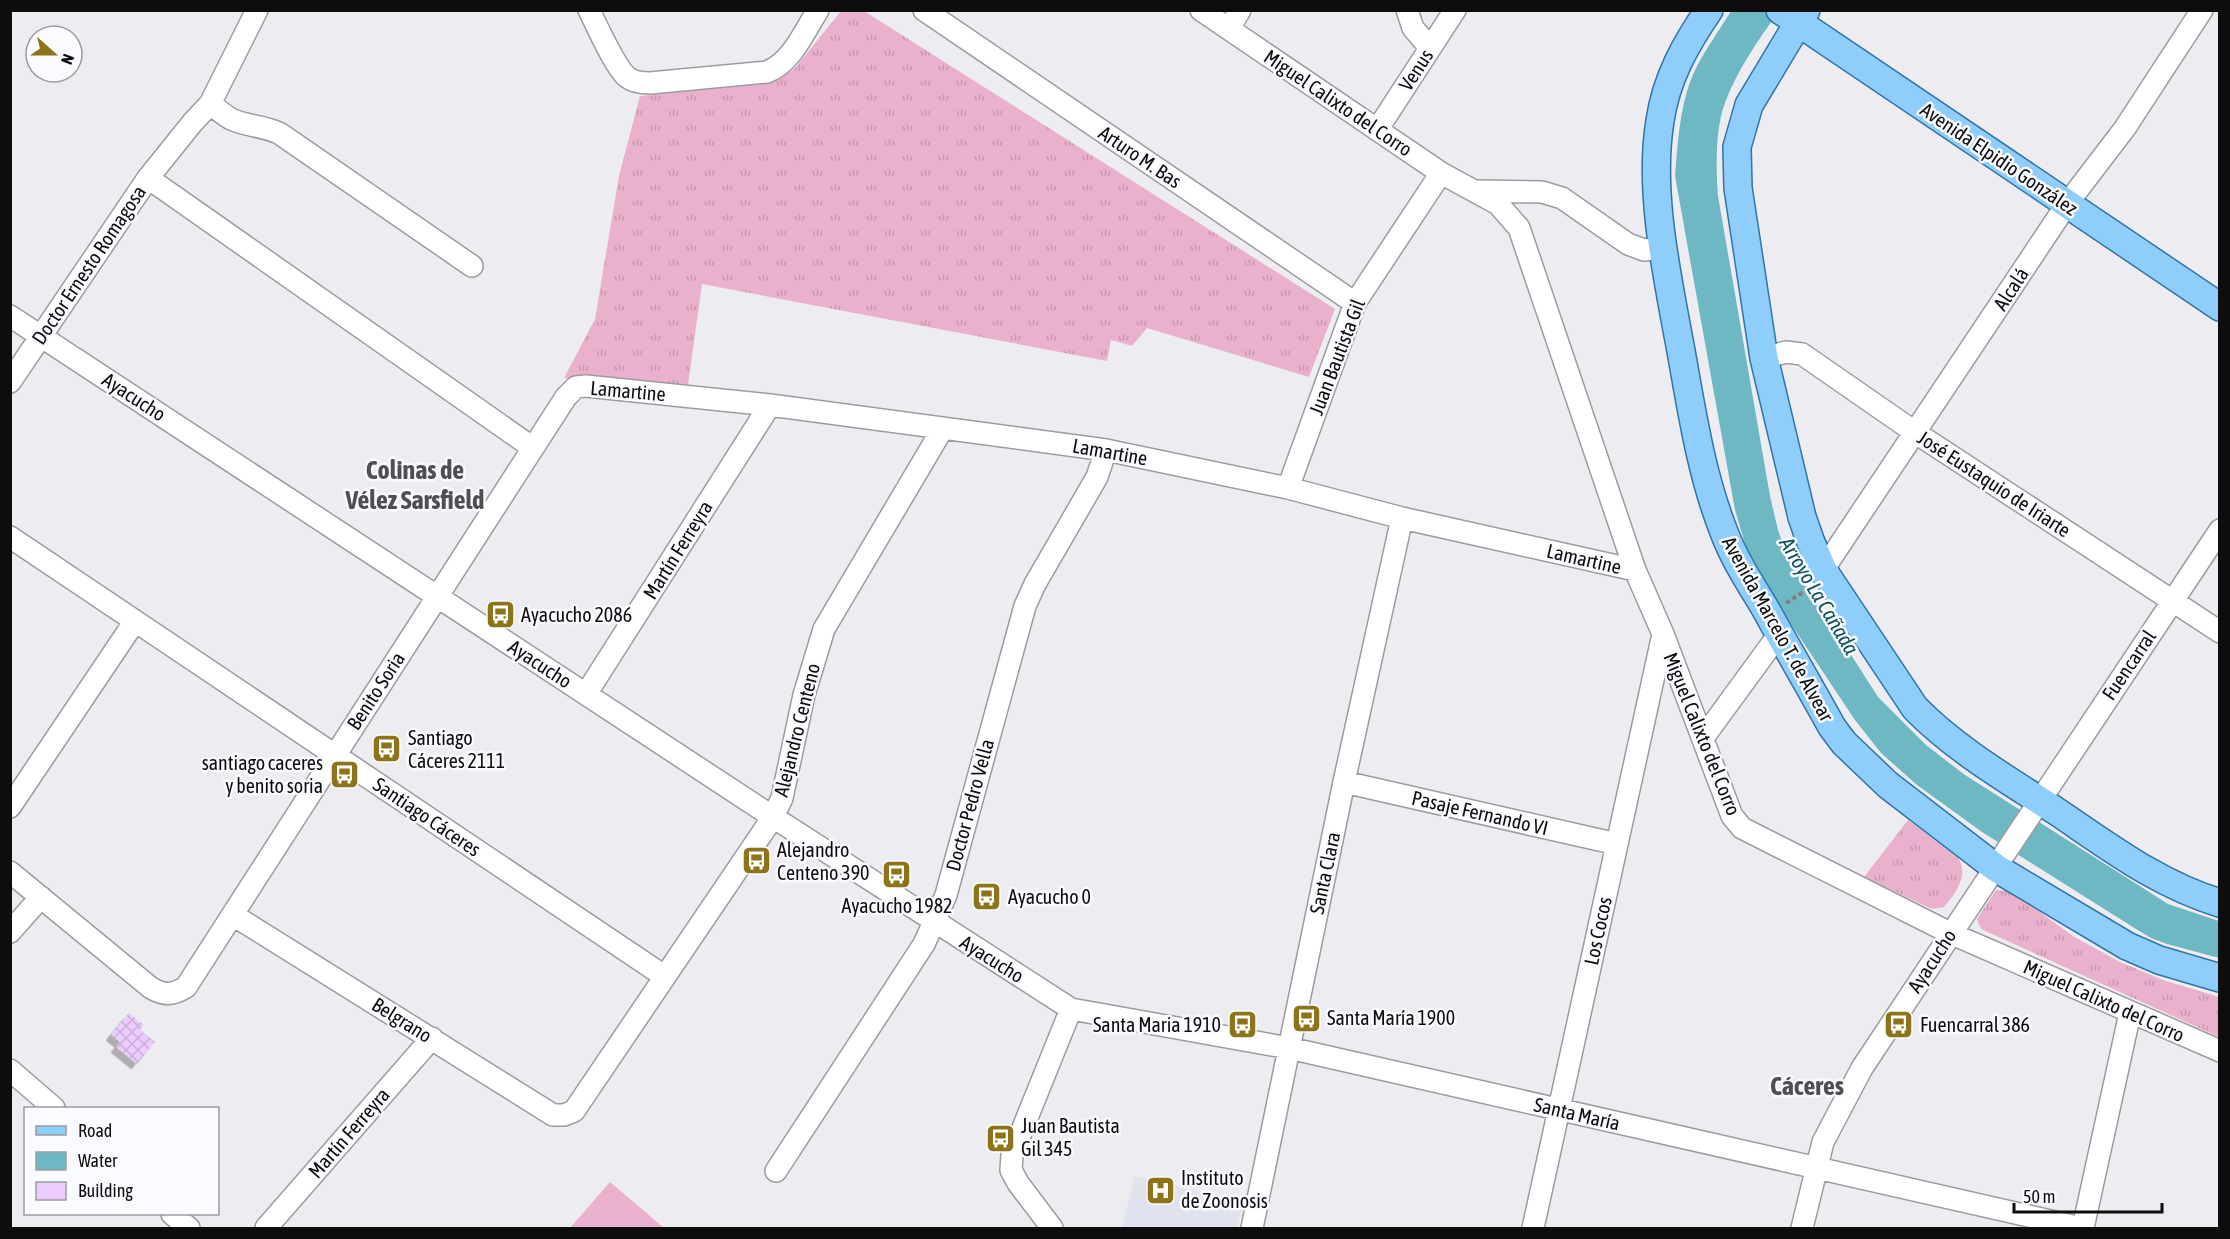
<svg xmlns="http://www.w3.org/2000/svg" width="2230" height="1239" viewBox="0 0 2230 1239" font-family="'Asap Condensed',sans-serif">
<defs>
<pattern id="grass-tufts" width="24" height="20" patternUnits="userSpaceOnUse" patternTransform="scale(1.5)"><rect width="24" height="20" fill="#eab1cd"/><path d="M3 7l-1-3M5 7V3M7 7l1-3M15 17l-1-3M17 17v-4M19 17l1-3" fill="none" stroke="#c897af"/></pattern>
<pattern id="building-cross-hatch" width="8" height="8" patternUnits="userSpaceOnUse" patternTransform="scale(1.5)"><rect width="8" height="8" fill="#ecccfe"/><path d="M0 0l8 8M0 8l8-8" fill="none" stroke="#c9aed8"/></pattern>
<filter id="shadow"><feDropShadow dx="-5.5" dy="5.5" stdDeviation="0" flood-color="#0004"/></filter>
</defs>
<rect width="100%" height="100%" fill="#ededf1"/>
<path fill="#e0e2ed" d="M1135,1176L1243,1203L1237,1228H1122Z"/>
<path fill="url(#grass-tufts)" d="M841,11H864L1335,309L1309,377L1147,328L1132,346L1111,340L1107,361L702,284L687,392L564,378L595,319L619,176L640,96L774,82L795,68Z
M1908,820L1958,858C1970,875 1955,894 1944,907L1932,909L1864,877Z
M1996,890L2011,891L2073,936L2120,962L2163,980L2219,997V1037L1981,929L1977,919Z"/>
<path fill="#eab1cd" d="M610,1182L664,1228H570Z"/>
<path fill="#6eb8c4" d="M1731,11H1779C1759,39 1737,70 1725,103C1715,129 1716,169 1718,196L1770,496L1778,530L1786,553L1878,697L1926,745L1965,775L2168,904L2219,921V958L2167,944L2151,938L2136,929L1982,832L1917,785L1881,753L1855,720L1751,564L1735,510L1675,176C1678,140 1680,99 1697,66C1707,47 1720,29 1731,11Z"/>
<path fill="url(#building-cross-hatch)" filter="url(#shadow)" d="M129,1013L144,1025L140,1030L155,1042L137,1064L116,1047L120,1042L111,1035Z"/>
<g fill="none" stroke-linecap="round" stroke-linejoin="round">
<defs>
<path id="minor" d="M589,10C597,26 615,67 627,77C633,82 642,83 650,83L767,72C792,62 804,32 818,10
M924,10L1355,303
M1201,10L1441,173L1498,204L1519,228L1635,570L1663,634L1732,816L1742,828L1950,933L2220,1051
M1407,10L1413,28L1430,48
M1229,29L1240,10
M210,104C217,109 224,115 231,119C246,126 263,126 279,133L472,266
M1377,130L1455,10
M148,178L533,448
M1478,191L1542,192L1562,198L1628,244L1644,250L1662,248
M10,316L773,817L1071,1009L1289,1048L2081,1228
M1764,358L1786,352L1802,354L1916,433L2220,632
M10,382L148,178L193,122L210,104L257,10
M1288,488L1355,303L1441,173
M10,537L664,976
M1823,570L2067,204L2125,128L2202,10
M586,694L770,405
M1703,738L1779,634
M1344,782L1617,844
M10,807L135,621
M10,872L151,988C165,996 173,995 186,987L533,448L566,397L576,387L586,386L770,405L1106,450L1288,488L1402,518L1635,570
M233,915L553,1115H564L574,1111L773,817L782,798L804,695L824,629L943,428
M10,932L41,897
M10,1070L54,1108
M776,1171L924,944L946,895L1025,606L1035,584L1097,477L1106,450
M172,1214L189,1228
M266,1228L432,1038
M1052,1228L1018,1183L1011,1170L1012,1155L1071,1009
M1252,1228L1344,782L1402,518
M1533,1228L1663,634
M1802,1228L1823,1142L1862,1068L2220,530
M2083,1228L2130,1013"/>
<path id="major" d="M1709,10C1685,45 1666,79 1660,121C1648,193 1668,279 1681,351C1692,412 1701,474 1724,532C1734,559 1750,583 1765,608C1787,648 1810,687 1832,727L1844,743L1888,785L1996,868L2127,946L2159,960L2220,978
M1780,10L2220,307
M1806,10L1749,105L1737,147L1738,188L1764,358L1802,517L1810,540L1823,570L1915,708C1955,749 2008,780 2056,811C2108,846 2159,885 2220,903"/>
</defs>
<use href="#minor" stroke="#9c9ca0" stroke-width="24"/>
<use href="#major" stroke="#3174a5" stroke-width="30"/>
<path stroke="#808083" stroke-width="4" stroke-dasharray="4.5 3" stroke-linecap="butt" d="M1786,603L1808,589"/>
<use href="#minor" stroke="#fff" stroke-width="21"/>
<use href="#major" stroke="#8fcdfa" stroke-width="27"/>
</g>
<defs>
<symbol id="bus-square" viewBox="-11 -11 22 22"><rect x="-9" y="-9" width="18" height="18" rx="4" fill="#8d7418" stroke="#fafbff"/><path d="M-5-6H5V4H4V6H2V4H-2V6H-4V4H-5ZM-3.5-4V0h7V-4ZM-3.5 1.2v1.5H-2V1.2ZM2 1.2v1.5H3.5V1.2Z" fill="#fff"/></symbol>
<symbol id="hospital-square" viewBox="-11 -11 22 22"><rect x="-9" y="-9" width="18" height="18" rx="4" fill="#8d7418" stroke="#fafbff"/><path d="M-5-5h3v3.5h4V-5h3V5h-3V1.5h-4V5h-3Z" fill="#fff"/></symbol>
</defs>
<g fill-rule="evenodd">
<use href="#bus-square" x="484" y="598" width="33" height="33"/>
<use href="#bus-square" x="370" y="732" width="33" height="33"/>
<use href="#bus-square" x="328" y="758" width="33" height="33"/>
<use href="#bus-square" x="740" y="844" width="33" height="33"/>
<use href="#bus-square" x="880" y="858" width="33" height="33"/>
<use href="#bus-square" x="970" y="880" width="33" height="33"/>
<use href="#bus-square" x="1290" y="1002" width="33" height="33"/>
<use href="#bus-square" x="1226" y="1008" width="33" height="33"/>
<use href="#bus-square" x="1882" y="1008" width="33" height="33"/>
<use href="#bus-square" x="984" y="1122" width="33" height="33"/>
<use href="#hospital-square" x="1144" y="1174" width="33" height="33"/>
</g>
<g text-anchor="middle" stroke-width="5" stroke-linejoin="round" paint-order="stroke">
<g font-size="20" fill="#0d0d0e" stroke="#fafbff">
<text transform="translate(1416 70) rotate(-57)" y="7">Venus</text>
<text transform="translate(1338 103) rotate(34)" y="7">Miguel Calixto del Corro</text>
<text transform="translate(1140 157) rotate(34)" y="7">Arturo M. Bas</text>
<text transform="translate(1999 159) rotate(34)" y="7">Avenida Elpidio González</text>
<text transform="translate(89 265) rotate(-56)" y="7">Doctor Ernesto Romagosa</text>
<text transform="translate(2011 289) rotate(-57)" y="7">Alcalá</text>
<text transform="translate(1337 357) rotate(-69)" y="7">Juan Bautista Gil</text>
<text transform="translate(628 391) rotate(5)" y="7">Lamartine</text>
<text transform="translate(134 397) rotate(33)" y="7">Ayacucho</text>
<text transform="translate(1110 452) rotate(10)" y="7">Lamartine</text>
<text transform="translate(1994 484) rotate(33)" y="7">José Eustaquio de Iriarte</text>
<text transform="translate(678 550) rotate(-58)" y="7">Martín Ferreyra</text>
<text transform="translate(1584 559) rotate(13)" y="7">Lamartine</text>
<text transform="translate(1778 629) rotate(61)" y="7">Avenida Marcelo T. de Alvear</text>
<text transform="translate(540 664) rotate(33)" y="7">Ayacucho</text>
<text transform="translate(2129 665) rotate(-56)" y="7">Fuencarral</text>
<text transform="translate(376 691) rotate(-57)" y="7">Benito Soria</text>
<text transform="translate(797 730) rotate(-76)" y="7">Alejandro Centeno</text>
<text transform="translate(1702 734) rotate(68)" y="7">Miguel Calixto del Corro</text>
<text transform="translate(970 805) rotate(-75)" y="7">Doctor Pedro Vella</text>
<text transform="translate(1480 813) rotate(13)" y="7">Pasaje Fernando VI</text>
<text transform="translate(427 817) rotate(34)" y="7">Santiago Cáceres</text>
<text transform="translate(1325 873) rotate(-78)" y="7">Santa Clara</text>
<text transform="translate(1598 931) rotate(-78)" y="7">Los Cocos</text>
<text transform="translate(992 959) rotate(32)" y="7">Ayacucho</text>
<text transform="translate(1932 961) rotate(-57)" y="7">Ayacucho</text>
<text transform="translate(2104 1001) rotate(24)" y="7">Miguel Calixto del Corro</text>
<text transform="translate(402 1020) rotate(32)" y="7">Belgrano</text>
<text transform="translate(1577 1114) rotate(13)" y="7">Santa María</text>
<text transform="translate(349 1133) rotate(-49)" y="7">Martín Ferreyra</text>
</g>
<g font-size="20" fill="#0d0d0e" stroke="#fafbff" text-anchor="start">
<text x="521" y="622">Ayacucho 2086</text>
<text x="408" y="745">Santiago<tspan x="408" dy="23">Cáceres 2111</tspan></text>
<text x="323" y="770" text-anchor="end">santiago caceres<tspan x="323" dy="23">y benito soria</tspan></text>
<text x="777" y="857">Alejandro<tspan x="777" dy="23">Centeno 390</tspan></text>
<text x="1008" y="904">Ayacucho 0</text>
<text x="897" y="913" text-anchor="middle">Ayacucho 1982</text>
<text x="1327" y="1025">Santa María 1900</text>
<text x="1221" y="1032" text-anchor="end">Santa Maria 1910</text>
<text x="1920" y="1032">Fuencarral 386</text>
<text x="1021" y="1133">Juan Bautista<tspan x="1021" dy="23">Gil 345</tspan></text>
<text x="1181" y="1185">Instituto<tspan x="1181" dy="23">de Zoonosis</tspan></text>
</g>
<g font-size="21" font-style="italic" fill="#0f515a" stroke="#fafbff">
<text transform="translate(1819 596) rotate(59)" y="7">Arroyo La Cañada</text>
</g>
<g font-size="26" font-weight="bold" fill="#4e4f52" stroke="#fafbff">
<text x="415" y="479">Colinas de<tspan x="415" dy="30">Vélez Sarsfield</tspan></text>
<text x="1807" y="1095">Cáceres</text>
</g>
</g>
<rect width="2230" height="1239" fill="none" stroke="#0d0d0e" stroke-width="24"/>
<rect x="24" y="1107" width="195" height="108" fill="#fafbff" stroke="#9b9c9f" stroke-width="1.5"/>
<rect x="36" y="1126" width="30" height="9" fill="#8fcdfa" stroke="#9b9c9f" stroke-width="1.5"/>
<text x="78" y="1137" font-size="18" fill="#0d0d0e">Road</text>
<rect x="36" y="1152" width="30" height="18" fill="#6eb8c4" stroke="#9b9c9f" stroke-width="1.5"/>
<text x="78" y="1167" font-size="18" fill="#0d0d0e">Water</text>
<rect x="36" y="1182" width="30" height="18" fill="#ecccfe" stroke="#9b9c9f" stroke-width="1.5"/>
<text x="78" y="1197" font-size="18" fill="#0d0d0e">Building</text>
<g transform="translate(54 54) rotate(111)"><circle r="28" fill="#fafbff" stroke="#9b9c9f" stroke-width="1.5"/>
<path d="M0-4.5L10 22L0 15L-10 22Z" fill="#8d7418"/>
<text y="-9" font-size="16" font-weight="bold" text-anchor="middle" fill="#0d0d0e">N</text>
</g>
<path d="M2014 1203v9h148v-9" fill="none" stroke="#0d0d0e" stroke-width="3"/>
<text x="2023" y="1203" font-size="18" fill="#0d0d0e" stroke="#fafbff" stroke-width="4.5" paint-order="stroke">50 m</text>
</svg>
